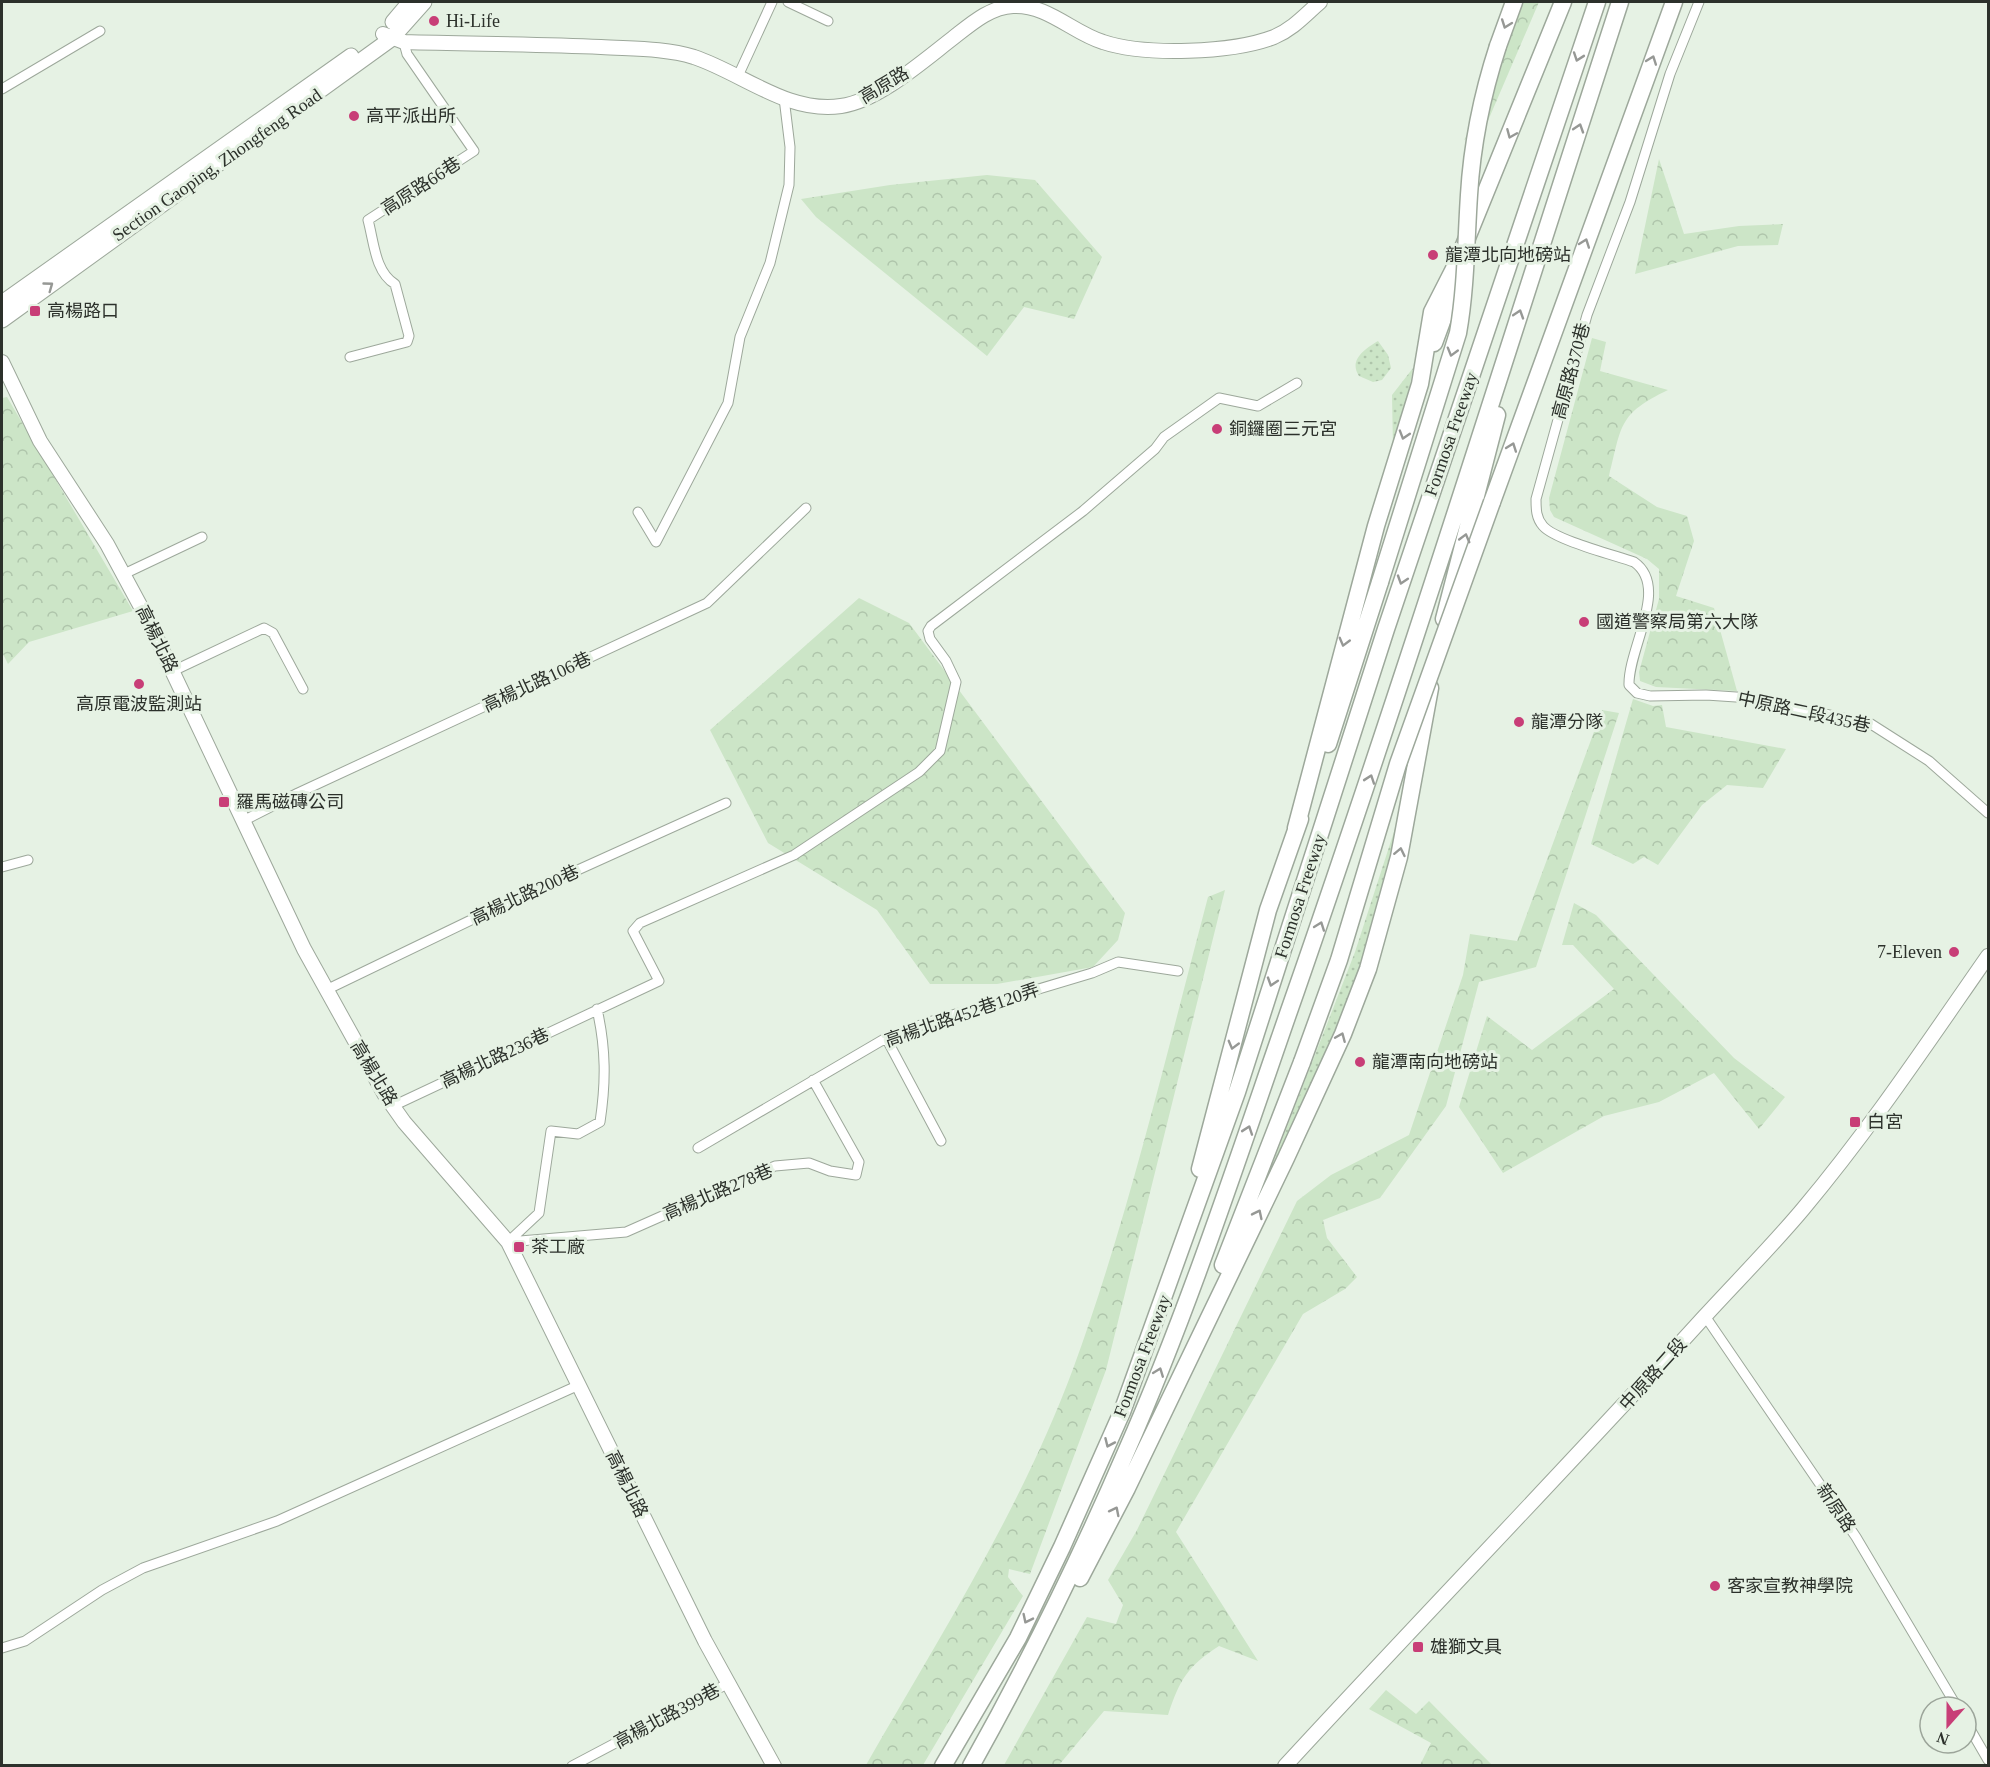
<svg xmlns="http://www.w3.org/2000/svg" width="1990" height="1767" viewBox="0 0 1990 1767" font-family="'Times New Roman','Noto Sans TC',serif">
<defs>
<pattern id="grass-dots" width="8" height="8" patternUnits="userSpaceOnUse" patternTransform="scale(1.5)"><rect width="8" height="8" fill="#cce5c7"/><path d="M2 2h.1M6 6h.1" fill="none" stroke="#afc5ab" stroke-width="1.8" stroke-linecap="round"/></pattern>
<pattern id="forest-crowns" width="20" height="18" patternUnits="userSpaceOnUse" patternTransform="scale(1.5)"><rect width="20" height="18" fill="#cce5c7"/><path d="M2 6a3 3 0 1 1 6 0M12 15a3 3 0 1 1 6 0" fill="none" stroke="#afc5ab"/></pattern>
</defs>
<rect width="100%" height="100%" fill="#e6f2e4"/>
<path fill="url(#grass-dots)" d="M1378,341L1388,355L1391,368L1382,380L1373,382L1359,376C1348,360 1366,348 1378,341Z
M1413,368L1404,419L1393,449L1392,395Z
M1401,810L1384,895L1348,1005L1259,1199L1355,952Z"/>
<path fill="url(#forest-crowns)" d="M1523,2H1539L1484,130L1464,140L1483,108Z
M1659,159L1684,234L1739,226L1783,224L1778,245L1738,246L1635,274Z
M987,175L1035,180L1102,257L1074,319L1024,307L987,356L816,217L801,199L890,185Z
M1592,338L1606,342L1600,371L1668,390C1618,414 1622,425 1609,476L1657,507L1687,516L1694,541L1676,596L1714,608L1737,691L1656,687L1640,681L1639,672L1659,599V569L1647,559L1554,517L1550,510L1549,498Z
M7,397L133,611L29,642L8,664L2,652V398Z
M859,598L909,623L1125,913L1118,940L1093,967L997,984H930L877,910L768,843L710,730Z
M1633,699L1653,706L1662,705L1666,727L1786,749L1763,788L1727,785L1702,805L1658,865L1644,857L1633,864L1591,844Z
M1602,710L1619,713L1536,967L1479,982L1446,1106L1380,1198L1323,1220L1327,1238L1357,1277L1345,1289L1303,1314L1176,1532L1258,1661L1219,1646C1187,1667 1180,1679 1168,1715L1104,1711L1059,1765H1004L1087,1617L1116,1624L1123,1605L1108,1580L1137,1530L1297,1201L1331,1175L1409,1135L1463,975L1470,934L1517,941Z
M1225,890L1106,1370L1030,1574L1009,1569L1008,1577L1023,1596L923,1765H866C940,1636 1021,1509 1073,1369C1129,1216 1166,1055 1208,897Z
M1574,903L1596,915L1734,1058L1785,1097L1759,1129L1714,1073L1659,1102L1604,1116L1503,1173L1459,1107L1487,1016L1532,1050L1614,989L1573,945H1562Z
M1386,1690L1416,1714L1429,1701L1492,1765H1420L1431,1743L1369,1709Z"/>
<g fill="none" stroke-linecap="round" stroke-linejoin="round">
<defs>
<path id="street" d="M788,2L828,21
M1699,2L1670,74L1630,202L1587,315L1536,499C1536,509 1536,518 1543,526C1555,540 1614,555 1634,562C1670,587 1628,648 1629,685L1637,693L1650,696L1706,695L1751,698L1871,724L1929,761L1988,813
M738,76L772,2
M2,89L100,31
M350,357L407,342L409,336L395,284C375,272 374,242 368,220L474,151L407,54L403,39
M638,512L656,542L728,403L740,337L770,263L789,185L790,147L784,98
M124,574L202,537
M173,671L264,628L273,633L303,689
M243,821L298,793L707,603L806,508
M2,867L28,860
M326,990L529,892L726,803
M886,1038L941,1141
M393,1106L659,981L633,931L640,923L794,855L919,772L940,751L956,682L946,661L930,639L928,631L931,626L1083,511L1155,449L1164,437L1219,398L1258,406L1297,383
M698,1148L886,1038L929,1022L1092,973L1118,962L1178,971
M508,1242L626,1232L775,1166L809,1163L830,1171L856,1175L859,1162L813,1080
M508,1242L539,1213L551,1131L578,1134L600,1122C606,1082 606,1049 597,1009
M1705,1316L1856,1537L1957,1707
M2,1648L25,1641L102,1590L143,1568L277,1521L579,1385
M1966,1722L1988,1760
M572,1766L729,1683"/>
<path id="secondary" d="M383,34L404,42C470,44 535,44 601,47C632,49 664,48 694,57C742,73 788,114 841,106C878,101 923,61 953,38C971,24 990,7 1013,6C1047,4 1073,33 1103,42C1145,56 1232,53 1274,37C1293,29 1305,15 1320,2
M2,362L40,441L107,544L149,622L304,949L385,1095L404,1122L508,1242L705,1641L774,1766
M1285,1766C1424,1615 1567,1468 1705,1316C1738,1280 1772,1246 1803,1209C1871,1128 1928,1042 1988,956"/>
<path id="primary" d="M393,22L410,2
M2,303L351,56
M2,320L391,39L424,2"/>
<path id="highway" d="M1498,46L1514,2
M1434,343L1455,286
M1492,502L1674,2
M1444,619L1497,415
M1328,744L1380,582
M1296,828L1376,526L1420,384L1432,312L1456,265L1563,2
M1200,1169L1268,910L1300,819
M1223,1265L1302,1062
M1080,1578L1127,1488L1286,1158L1343,1034L1368,969L1399,857L1430,688
M943,1766L1018,1638L1062,1547L1122,1412L1237,1092L1386,629L1597,2
M971,1766C1028,1664 1080,1559 1126,1452C1192,1302 1242,1145 1296,991C1410,663 1513,332 1620,2"/>
</defs>
<use href="#street" stroke="#9da89b" stroke-width="11"/>
<use href="#secondary" stroke="#9da89b" stroke-width="16"/>
<use href="#primary" stroke="#9da89b" stroke-width="17"/>
<use href="#highway" stroke="#9da89b" stroke-width="19"/>
<use href="#street" stroke="#fff" stroke-width="9"/>
<use href="#secondary" stroke="#fff" stroke-width="14"/>
<use href="#primary" stroke="#fff" stroke-width="15"/>
<use href="#highway" stroke="#fff" stroke-width="16"/>
<defs>
<path id="highway-bridge" d="M1380,582L1458,333C1466,288 1466,241 1469,195C1472,144 1482,95 1498,46
M1302,1062L1339,960L1398,764L1492,502"/>
</defs>
<use href="#highway-bridge" stroke="#9da89b" stroke-width="19" stroke-linecap="butt"/>
<use href="#highway-bridge" stroke="#fff" stroke-width="16"/>
</g>
<defs><path id="oneway-chevron" d="M-2-3.5L2.5 0L-2 3.5" fill="none" stroke-width="1.6" stroke-linecap="round" stroke-linejoin="round" transform="scale(1.5)"/></defs>
<g stroke="#969895">
<use href="#oneway-chevron" transform="translate(1506 24) rotate(110)"/>
<use href="#oneway-chevron" transform="translate(1578 57) rotate(109)"/>
<use href="#oneway-chevron" transform="translate(1652 60) rotate(-70)"/>
<use href="#oneway-chevron" transform="translate(1579 128) rotate(-72)"/>
<use href="#oneway-chevron" transform="translate(1511 134) rotate(113)"/>
<use href="#oneway-chevron" transform="translate(1585 243) rotate(-70)"/>
<use href="#oneway-chevron" transform="translate(49 286) rotate(-36)"/>
<use href="#oneway-chevron" transform="translate(1519 314) rotate(-72)"/>
<use href="#oneway-chevron" transform="translate(1452 352) rotate(106)"/>
<use href="#oneway-chevron" transform="translate(1404 435) rotate(107)"/>
<use href="#oneway-chevron" transform="translate(1512 447) rotate(-70)"/>
<use href="#oneway-chevron" transform="translate(1465 538) rotate(-75)"/>
<use href="#oneway-chevron" transform="translate(1402 580) rotate(108)"/>
<use href="#oneway-chevron" transform="translate(1344 642) rotate(105)"/>
<use href="#oneway-chevron" transform="translate(1370 779) rotate(-71)"/>
<use href="#oneway-chevron" transform="translate(1400 852) rotate(-78)"/>
<use href="#oneway-chevron" transform="translate(1320 926) rotate(-70)"/>
<use href="#oneway-chevron" transform="translate(1272 982) rotate(108)"/>
<use href="#oneway-chevron" transform="translate(1341 1037) rotate(-67)"/>
<use href="#oneway-chevron" transform="translate(1233 1045) rotate(105)"/>
<use href="#oneway-chevron" transform="translate(1248 1130) rotate(-71)"/>
<use href="#oneway-chevron" transform="translate(1258 1214) rotate(-64)"/>
<use href="#oneway-chevron" transform="translate(1159 1372) rotate(-69)"/>
<use href="#oneway-chevron" transform="translate(1109 1443) rotate(114)"/>
<use href="#oneway-chevron" transform="translate(1115 1511) rotate(-63)"/>
<use href="#oneway-chevron" transform="translate(1027 1619) rotate(116)"/>
</g>
<g fill="#c83e77" stroke="#e6f2e4" stroke-width="2">
<circle cx="434" cy="21" r="6"/>
<circle cx="354" cy="116" r="6"/>
<circle cx="1433" cy="255" r="6"/>
<rect x="29" y="305" width="12" height="12" rx="3"/>
<circle cx="1217" cy="429" r="6"/>
<circle cx="1584" cy="622" r="6"/>
<circle cx="139" cy="684" r="6"/>
<circle cx="1519" cy="722" r="6"/>
<rect x="218" y="796" width="12" height="12" rx="3"/>
<circle cx="1954" cy="952" r="6"/>
<circle cx="1360" cy="1062" r="6"/>
<rect x="1849" y="1116" width="12" height="12" rx="3"/>
<rect x="513" y="1241" width="12" height="12" rx="3"/>
<circle cx="1715" cy="1586" r="6"/>
<rect x="1412" y="1641" width="12" height="12" rx="3"/>
</g>
<g text-anchor="middle" stroke-width="6" stroke-linejoin="round" paint-order="stroke">
<g font-size="18" fill="#2c312b" stroke="#e6f2e4" text-anchor="start">
<text x="446" y="27">Hi-Life</text>
<text x="366" y="122">高平派出所</text>
<text x="1445" y="261">龍潭北向地磅站</text>
<text x="47" y="317">高楊路口</text>
<text x="1229" y="435">銅鑼圈三元宮</text>
<text x="1596" y="628">國道警察局第六大隊</text>
<text x="139" y="710" text-anchor="middle">高原電波監測站</text>
<text x="1531" y="728">龍潭分隊</text>
<text x="236" y="808">羅馬磁磚公司</text>
<text x="1942" y="958" text-anchor="end">7-Eleven</text>
<text x="1372" y="1068">龍潭南向地磅站</text>
<text x="1867" y="1128">白宮</text>
<text x="531" y="1253">茶工廠</text>
<text x="1727" y="1592">客家宣教神學院</text>
<text x="1430" y="1653">雄獅文具</text>
</g>
<g font-size="18" fill="#2c312b" stroke="#e6f2e4">
<text transform="translate(884 85) rotate(-31)" y="6">高原路</text>
<text transform="translate(217 165) rotate(-35)" y="6">Section Gaoping, Zhongfeng Road</text>
<text transform="translate(421 186) rotate(-33)" y="6">高原路66巷</text>
<text transform="translate(1571 371) rotate(-75)" y="6">高原路370巷</text>
<text transform="translate(1451 434) rotate(-71)" y="6">Formosa Freeway</text>
<text transform="translate(157 639) rotate(64)" y="6">高楊北路</text>
<text transform="translate(537 682) rotate(-25)" y="6">高楊北路106巷</text>
<text transform="translate(1804 712) rotate(12)" y="6">中原路二段435巷</text>
<text transform="translate(525 895) rotate(-25)" y="6">高楊北路200巷</text>
<text transform="translate(1300 896) rotate(-72)" y="6">Formosa Freeway</text>
<text transform="translate(962 1015) rotate(-19)" y="6">高楊北路452巷120弄</text>
<text transform="translate(495 1058) rotate(-25)" y="6">高楊北路236巷</text>
<text transform="translate(374 1073) rotate(59)" y="6">高楊北路</text>
<text transform="translate(718 1192) rotate(-23)" y="6">高楊北路278巷</text>
<text transform="translate(1142 1356) rotate(-69)" y="6">Formosa Freeway</text>
<text transform="translate(1653 1374) rotate(-48)" y="6">中原路二段</text>
<text transform="translate(627 1484) rotate(64)" y="6">高楊北路</text>
<text transform="translate(1836 1508) rotate(56)" y="6">新原路</text>
<text transform="translate(667 1716) rotate(-28)" y="6">高楊北路399巷</text>
</g>
</g>
<rect width="1990" height="1767" fill="none" stroke="#2c312b" stroke-width="6"/>
<g transform="translate(1948 1725) rotate(201)"><circle r="28" fill="#e6f2e4" stroke="#9ca59a" stroke-width="1.5"/>
<path d="M0-4.5L10 22L0 15L-10 22Z" fill="#c83e77"/>
<text y="-9" font-size="16" font-weight="bold" text-anchor="middle" fill="#2c312b">N</text>
</g>
</svg>
